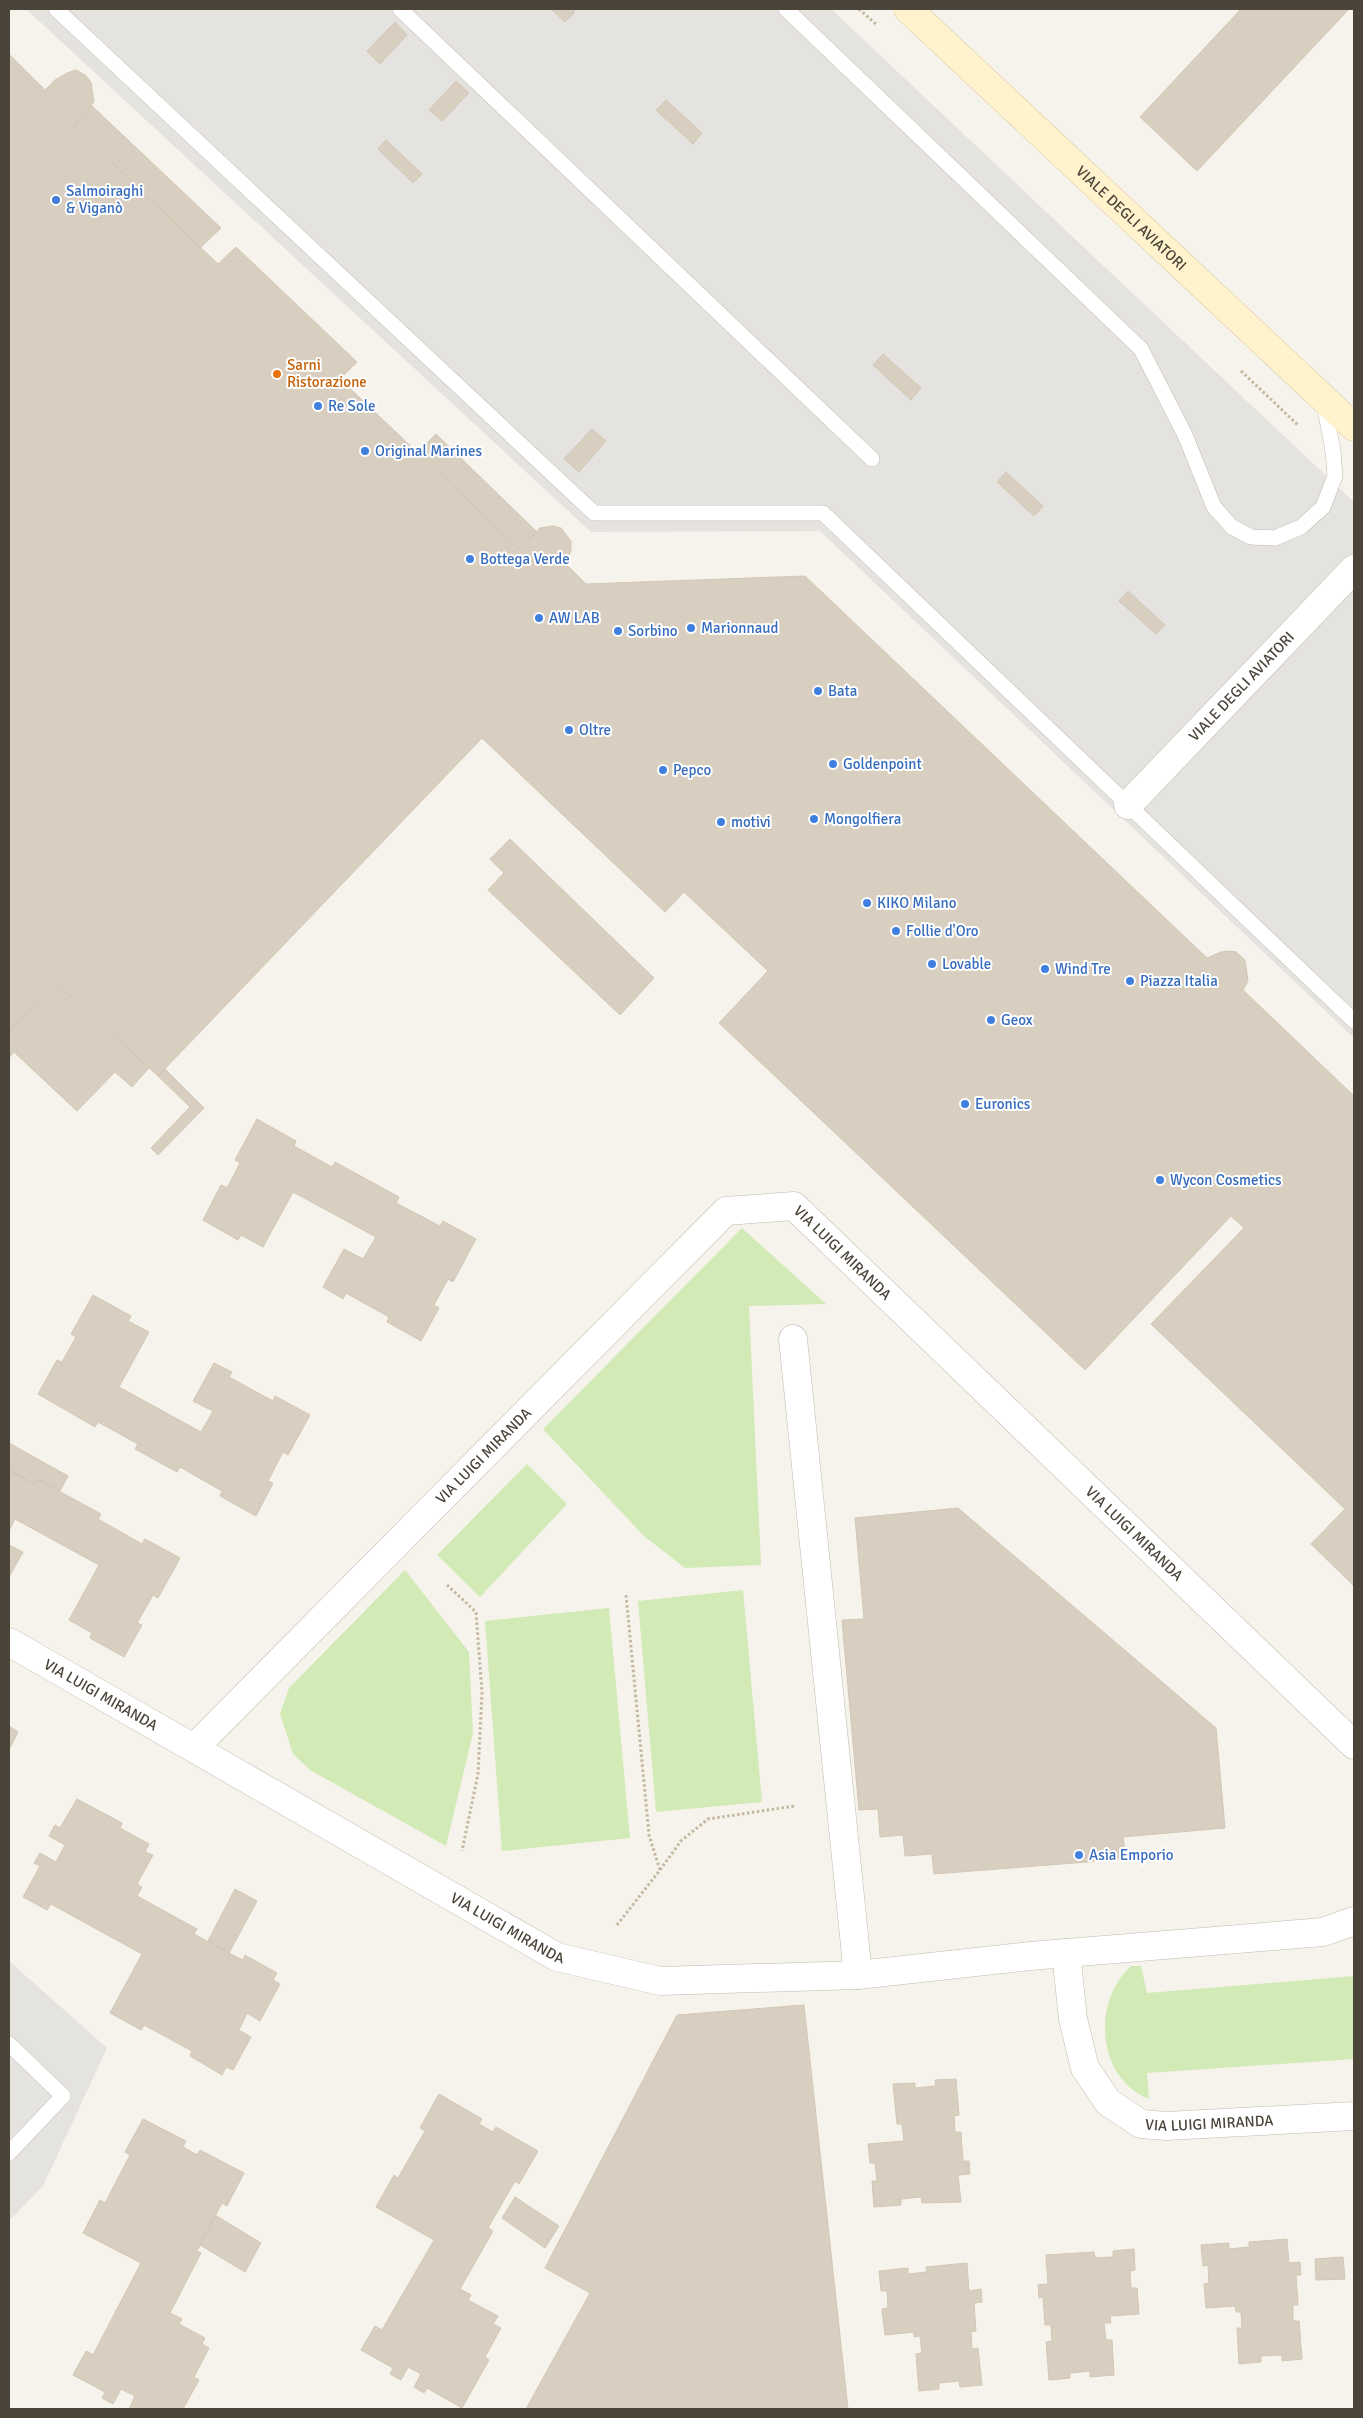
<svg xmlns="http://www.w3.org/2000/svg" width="1363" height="2418" viewBox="0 0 1363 2418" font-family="Signika,sans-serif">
<rect width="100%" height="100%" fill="#f6f3ec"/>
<path fill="#d2eab5" d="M742,1228L826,1304L749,1306L761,1565L685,1568L644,1536L543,1429Z
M527,1464L567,1504L480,1597L437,1555Z
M405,1570L469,1652L473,1733L446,1846L310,1770L293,1754L280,1714L289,1688Z
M743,1590L762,1802L656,1812L638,1601Z
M609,1608L630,1838L502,1851L485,1621Z
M1131,1966H1141L1147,1993L1354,1976V2059L1147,2073L1149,2099C1096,2078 1092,2001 1131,1966Z"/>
<path fill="#e5e3e0" d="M26,9H831L1354,502V1038L820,531L591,532Z
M9,1961L107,2048L43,2186L9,2221Z"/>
<path fill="#d8cfc1" stroke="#d3c7b4" d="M551,9H572L575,12L565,22Z
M1241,9H1349L1197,171L1140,117Z
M395,22L407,35L380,64L367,51Z
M9,54L45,90L55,80L67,73L76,70L85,75L91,82L94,102L74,126L218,264L236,247L357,362L340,379L519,549L540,528L553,526L561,528L571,541V551L565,563L586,584L805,576L1207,958L1221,952L1229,951L1236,952L1245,960L1248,981L1243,990L1354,1096V1586L1311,1544L1345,1509L1151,1324L1244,1228L1231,1216L1085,1370L719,1023L768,971L684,892L665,912L482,738L158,1076L55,982L9,1031Z
M456,81L469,93L442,121L429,110Z
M666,100L702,133L693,144L656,110Z
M92,106L221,228L200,248L74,126Z
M386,140L422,174L413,183L378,149Z
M883,354L921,388L911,400L873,365Z
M592,429L606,441L579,472L564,459Z
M436,434L537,532L519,549L418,452Z
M1006,472L1043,506L1034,516L997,482Z
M1128,591L1165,625L1156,634L1119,601Z
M510,839L654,978L620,1015L488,890L504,873L490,859Z
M55,982L149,1068L132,1087L115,1072L77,1111L14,1052L9,1058V1031Z
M165,1069L204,1108L158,1155L151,1148L190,1107L158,1076Z
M257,1119L296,1141L294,1146L332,1167L335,1162L399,1197L396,1203L440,1226L443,1221L476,1239L453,1282L448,1279L434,1305L439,1308L421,1341L387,1322L389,1317L346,1293L343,1299L323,1287L344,1249L363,1259L376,1237L293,1192L263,1247L241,1235L238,1240L203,1220L221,1185L227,1188L240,1163L235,1160Z
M93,1295L131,1316L128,1321L149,1332L119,1387L201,1432L213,1411L193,1401L214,1363L232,1372L229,1377L273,1401L275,1396L310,1415L288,1455L283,1452L268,1481L273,1483L256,1516L220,1496L222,1491L180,1467L177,1472L135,1449L138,1444L98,1422L95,1427L38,1394L57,1360L62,1362L76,1337L71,1334Z
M9,1443L68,1476L60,1491L37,1479L34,1484L9,1470Z
M9,1470L34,1484L37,1479L101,1514L98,1519L142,1544L145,1539L180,1558L158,1598L153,1595L137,1623L142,1625L124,1657L90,1638L92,1633L69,1620L99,1565L15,1519L9,1531Z
M958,1508L1216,1728L1225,1828L1123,1837L1126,1859L934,1874L932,1854L905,1856L903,1835L880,1837L878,1809L859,1810L842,1620L864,1619L855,1518Z
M9,1545L23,1552L9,1577Z
M9,1726L18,1732L9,1750Z
M77,1799L122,1823L120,1828L149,1844L145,1852L153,1855L137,1884L142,1887L137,1896L197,1929L194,1934L229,1953L243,1960L245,1955L277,1973L273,1980L280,1984L260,2021L247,2013L239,2030L251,2037L233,2070L226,2067L222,2075L190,2056L192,2051L144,2025L141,2030L110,2013L142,1954L51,1904L47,1910L23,1897L40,1866L34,1863L40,1853L56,1862L65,1845L49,1836L55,1825L60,1828Z
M235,1889L257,1901L229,1953L208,1941Z
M804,2005L848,2409H526L590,2293L545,2268L677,2015Z
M956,2079L959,2115L954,2116L955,2132H961L963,2161H969L970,2174L958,2175L961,2202L922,2203L921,2197L901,2199V2205L874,2207L872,2181H877L875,2163H870L868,2144L904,2141L902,2124H897L893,2084L915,2083V2088L936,2086L935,2080Z
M439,2094L482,2119L479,2124L493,2132L496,2127L538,2151L519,2184L515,2181L488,2228L493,2231L460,2289L471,2295L468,2300L498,2316L493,2324L501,2328L485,2357L489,2360L462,2408L427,2388L424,2393L414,2387L421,2374L408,2367L401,2380L390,2374L393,2368L361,2350L375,2326L382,2330L434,2240L376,2207L394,2175L398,2178L425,2131L420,2128Z
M143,2119L186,2141L183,2147L197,2155L200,2150L244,2173L227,2206L222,2203L200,2245L197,2251L201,2253L170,2313L182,2319L179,2324L205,2338L202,2344L209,2348L194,2377L199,2380L183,2409H129L135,2396L121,2389L113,2404L102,2398L105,2392L73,2375L86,2351L93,2355L141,2263L83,2233L100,2200L105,2203L130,2155L125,2152Z
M515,2197L559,2226L545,2248L502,2218Z
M215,2215L261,2243L245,2272L200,2245Z
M1287,2239L1289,2263L1300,2262L1301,2275H1296L1298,2305H1293V2321H1299L1302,2359L1282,2361V2355L1261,2356V2362L1239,2364L1237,2328H1242L1241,2312H1236L1235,2306L1206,2308L1204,2284L1209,2283L1208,2265L1203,2266L1201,2245L1229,2243V2249L1249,2247V2242Z
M1134,2249L1135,2270L1130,2271L1131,2288H1137L1139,2314L1110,2316L1111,2323H1104L1106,2340H1112L1114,2375L1090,2377V2371L1070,2373V2378L1049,2380L1046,2342L1052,2341L1051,2325H1045L1043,2297L1039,2298L1038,2285L1048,2284L1046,2255L1094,2252L1095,2258L1113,2257V2251Z
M1343,2257L1345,2279L1316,2280L1315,2259Z
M967,2263L969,2291L981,2289L982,2302L974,2303L976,2331L971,2332L972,2349L978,2348L982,2385L960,2387L959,2381L939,2383V2389L919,2391L916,2354L922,2353L920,2336L914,2337V2332L885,2335L882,2309L888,2308L887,2291H881L879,2271L908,2268V2274L927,2272L926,2267Z"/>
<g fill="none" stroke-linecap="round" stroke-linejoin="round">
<defs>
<path id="service" d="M56,9L594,513H823L1354,1021
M400,9L872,459
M786,9L1141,349L1185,435L1214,507L1232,527L1251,537L1275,538L1301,527L1323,507L1335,476L1333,451L1324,403
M9,2044L63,2096L9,2153"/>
<g id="minor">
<path id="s1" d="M1128,805L1354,569"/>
<path d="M793,1339L858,1975"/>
<path id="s2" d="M9,1642L557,1957L660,1981L858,1975L1030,1956L1323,1932L1354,1921"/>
<path id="s3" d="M195,1747L726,1211L794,1206L1354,1745"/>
<path id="s4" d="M1066,1953L1073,2019L1085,2068L1108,2102L1141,2124L1167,2126L1354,2116"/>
</g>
<g id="secondary">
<path id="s5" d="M908,9L1354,427"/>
</g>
</defs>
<use href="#service" stroke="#c2bbae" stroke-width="16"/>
<use href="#minor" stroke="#c2bbae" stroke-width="29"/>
<use href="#secondary" stroke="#d6c79b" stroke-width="29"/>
<path stroke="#c4b79f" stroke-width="3" stroke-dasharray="2.5 2.5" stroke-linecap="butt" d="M859,9L877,25
M1241,371L1299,426
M447,1585L476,1612L482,1693L478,1774L462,1851
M660,1870L681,1841L708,1819L795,1806
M617,1925L660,1870L649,1835L626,1595"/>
<use href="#service" stroke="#fff" stroke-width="15"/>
<use href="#minor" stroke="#fff" stroke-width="28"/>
<use href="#secondary" stroke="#fff3cd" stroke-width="28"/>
</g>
<g fill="#3f7fe0" stroke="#fff" stroke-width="2">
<circle cx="56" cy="200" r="5"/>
<circle cx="318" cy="406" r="5"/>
<circle cx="365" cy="451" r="5"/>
<circle cx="470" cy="559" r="5"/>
<circle cx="539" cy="618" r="5"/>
<circle cx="691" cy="628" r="5"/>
<circle cx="618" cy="631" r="5"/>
<circle cx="818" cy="691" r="5"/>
<circle cx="569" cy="730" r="5"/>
<circle cx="833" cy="764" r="5"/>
<circle cx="663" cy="770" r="5"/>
<circle cx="814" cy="819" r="5"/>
<circle cx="721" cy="822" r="5"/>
<circle cx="867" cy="903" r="5"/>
<circle cx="896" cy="931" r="5"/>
<circle cx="932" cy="964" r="5"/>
<circle cx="1045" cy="969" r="5"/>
<circle cx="1130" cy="981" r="5"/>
<circle cx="991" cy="1020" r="5"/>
<circle cx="965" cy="1104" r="5"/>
<circle cx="1160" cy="1180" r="5"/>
<circle cx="1079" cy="1855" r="5"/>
</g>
<circle fill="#e8710a" stroke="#fff" stroke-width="2" cx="277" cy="374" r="5"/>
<g text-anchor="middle" stroke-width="4" stroke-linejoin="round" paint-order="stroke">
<g font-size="15" fill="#366cbe" stroke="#fff" text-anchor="start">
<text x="66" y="196">Salmoiraghi<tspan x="66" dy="17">&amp; Viganò</tspan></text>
<text x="328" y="411">Re Sole</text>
<text x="375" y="456">Original Marines</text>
<text x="480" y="564">Bottega Verde</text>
<text x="549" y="623">AW LAB</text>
<text x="701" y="633">Marionnaud</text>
<text x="628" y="636">Sorbino</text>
<text x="828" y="696">Bata</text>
<text x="579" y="735">Oltre</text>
<text x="843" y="769">Goldenpoint</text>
<text x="673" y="775">Pepco</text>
<text x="824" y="824">Mongolfiera</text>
<text x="731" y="827">motivi</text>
<text x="877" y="908">KIKO Milano</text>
<text x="906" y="936">Follie d'Oro</text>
<text x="942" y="969">Lovable</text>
<text x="1055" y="974">Wind Tre</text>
<text x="1140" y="986">Piazza Italia</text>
<text x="1001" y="1025">Geox</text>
<text x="975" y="1109">Euronics</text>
<text x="1170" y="1185">Wycon Cosmetics</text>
<text x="1089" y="1860">Asia Emporio</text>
</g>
<g font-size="15" fill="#4b4439" stroke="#fff">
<text dy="5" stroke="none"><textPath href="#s5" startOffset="306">VIALE DEGLI AVIATORI</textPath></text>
<text dy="5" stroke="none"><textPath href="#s1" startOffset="164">VIALE DEGLI AVIATORI</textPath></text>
<text dy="5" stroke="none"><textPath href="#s3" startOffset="890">VIA LUIGI MIRANDA</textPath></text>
<text dy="5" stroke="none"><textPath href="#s3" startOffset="410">VIA LUIGI MIRANDA</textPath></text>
<text dy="5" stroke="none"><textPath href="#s3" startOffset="1295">VIA LUIGI MIRANDA</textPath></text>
<text dy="5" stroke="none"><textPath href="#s2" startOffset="106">VIA LUIGI MIRANDA</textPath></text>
<text dy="5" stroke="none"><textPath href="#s2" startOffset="575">VIA LUIGI MIRANDA</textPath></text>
<text dy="5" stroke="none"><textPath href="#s4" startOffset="266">VIA LUIGI MIRANDA</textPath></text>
</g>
<g font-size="15" fill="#c56008" stroke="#fff" text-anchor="start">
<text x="287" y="370">Sarni<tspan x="287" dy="17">Ristorazione</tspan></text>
</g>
</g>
<rect width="1363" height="2418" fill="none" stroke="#4b4439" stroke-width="20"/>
</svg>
